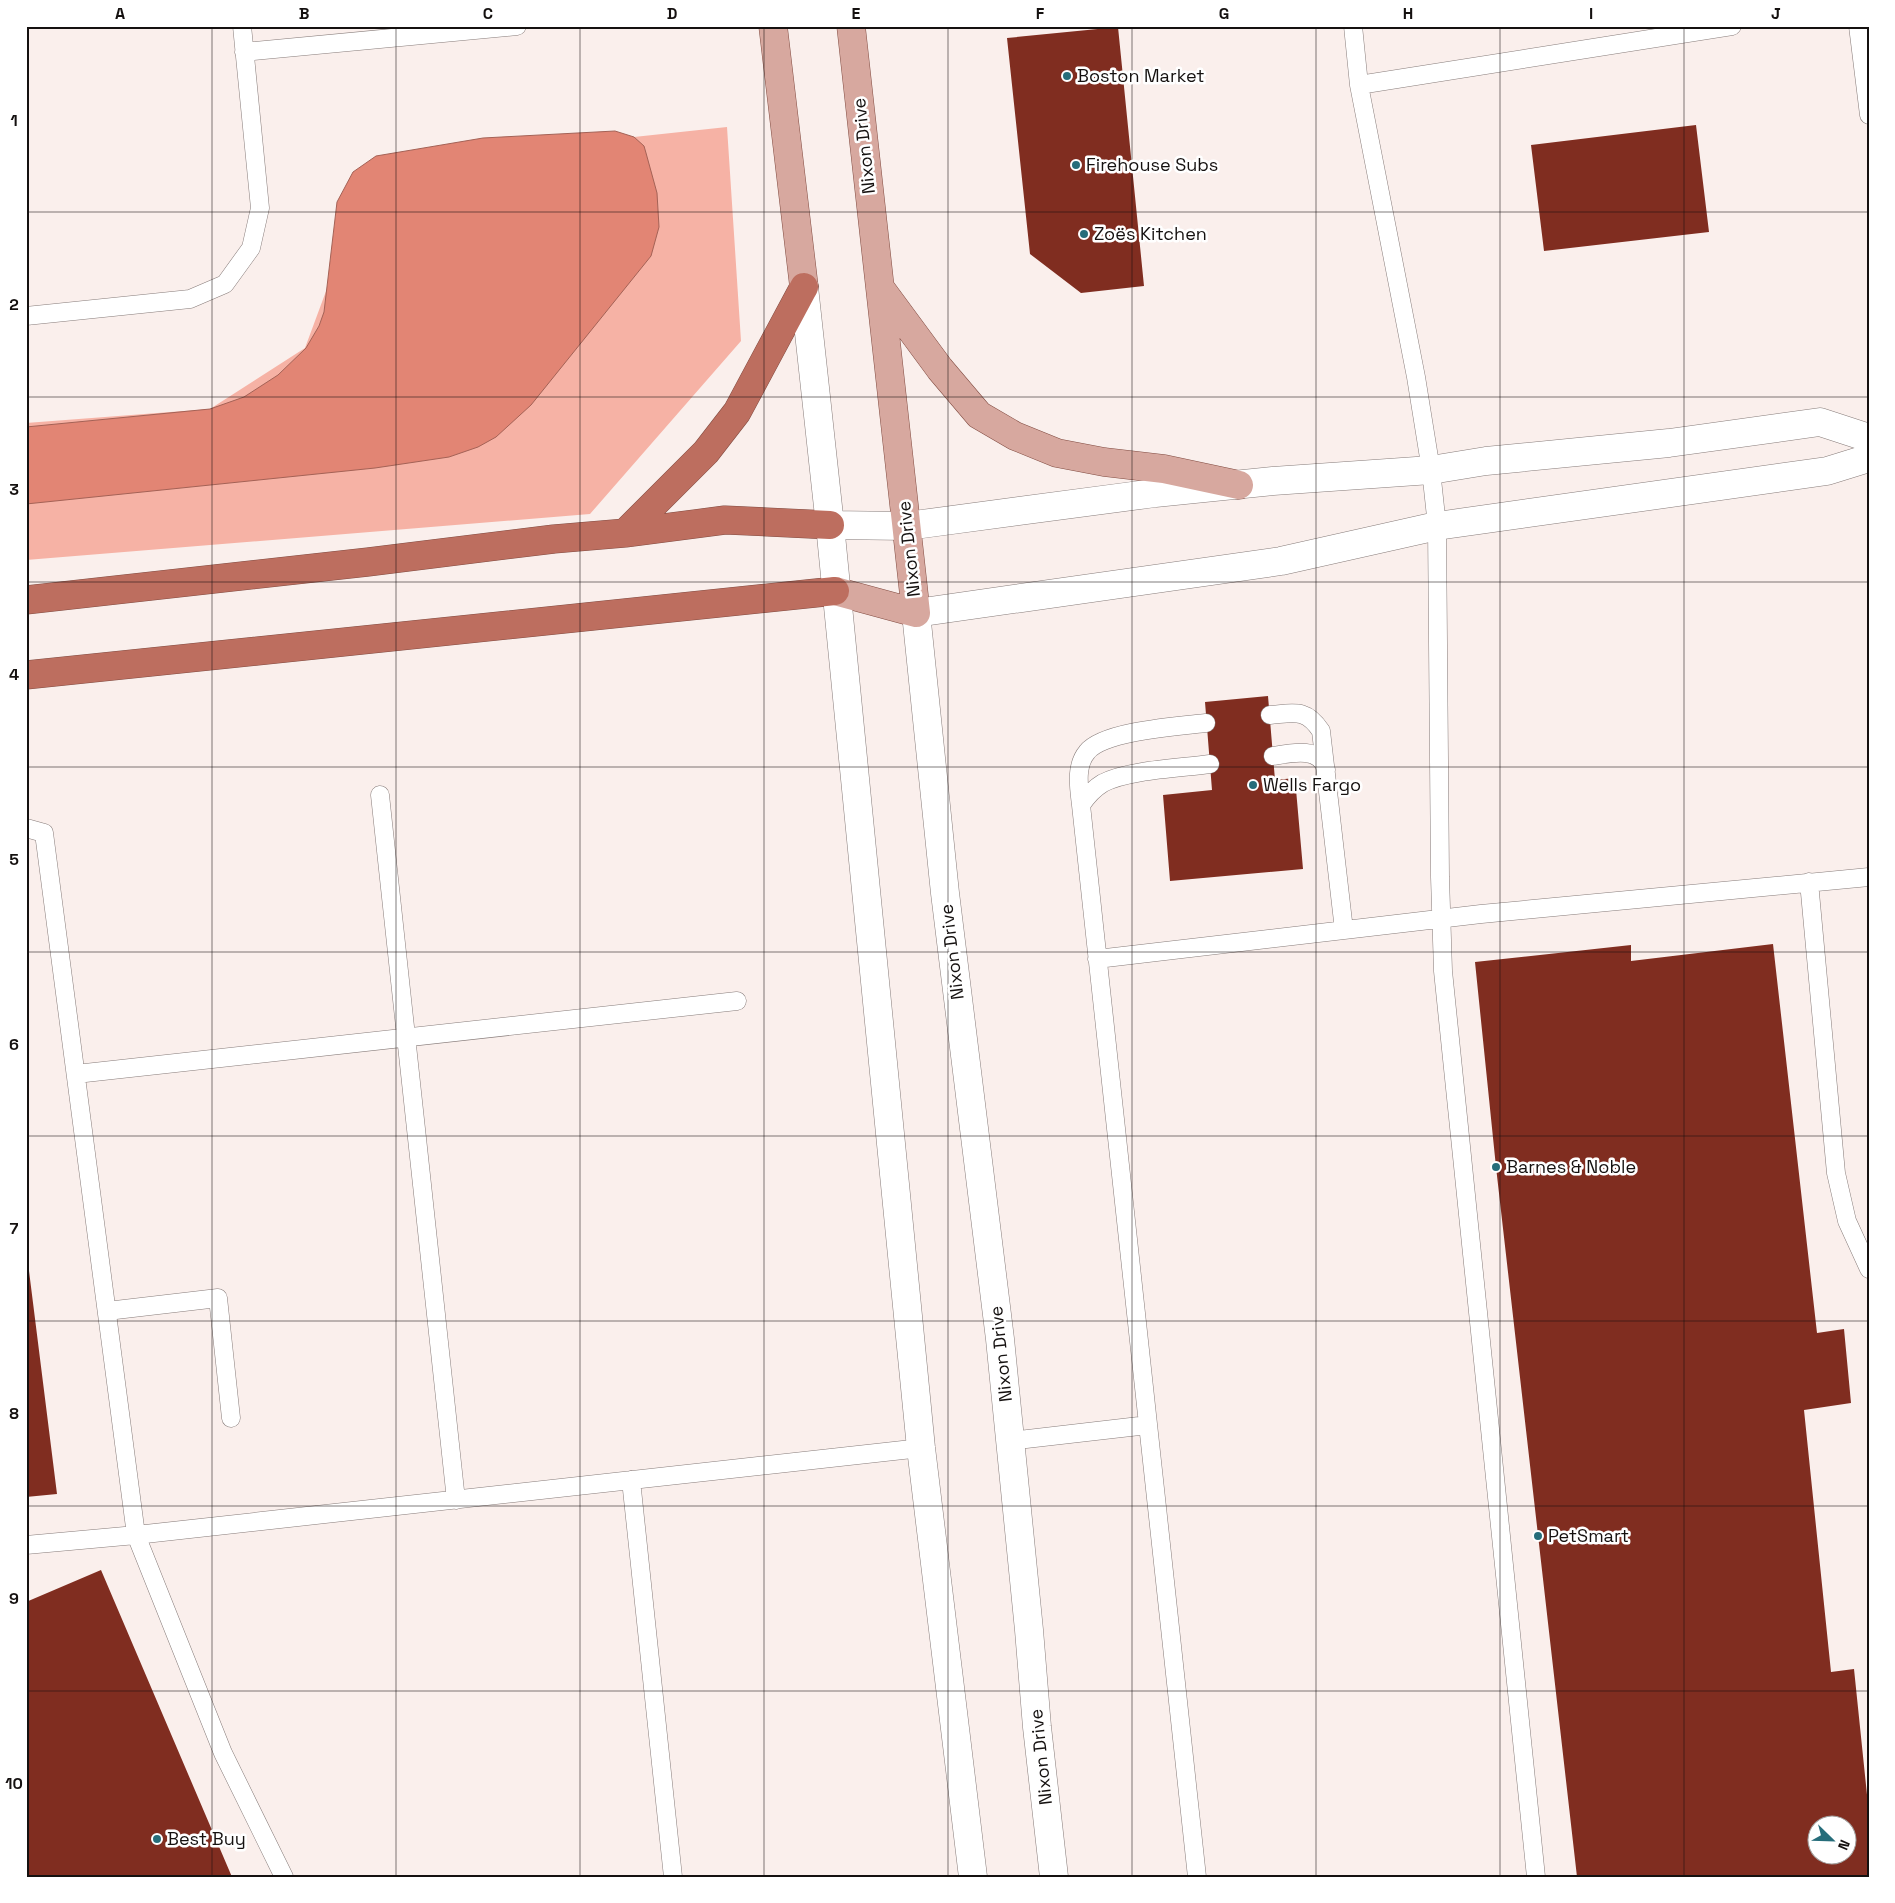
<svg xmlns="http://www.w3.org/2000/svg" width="1895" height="1903" viewBox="0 0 1895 1903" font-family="'Space Grotesk',sans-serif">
<rect width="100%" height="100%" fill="#faefec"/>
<path fill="#f6b2a5" d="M727,127L741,341L590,514L26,560V423L210,409L305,348L376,156L634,137Z"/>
<path fill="#e28574" stroke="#a46256" d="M615,131L634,137L644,146L646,153L657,193L659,227L651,256L531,405L496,437L478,447L449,457L375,468L26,504V427L210,409L244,397L278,375L306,348L319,326L324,312L337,202L353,172L376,156L483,138Z"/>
<path fill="#802d20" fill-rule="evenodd" d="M1118,27L1144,286L1081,293L1030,254L1007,38Z
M1696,125L1709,232L1544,251L1531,145Z
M1268,696L1275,780L1295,778L1303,869L1170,881L1163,795L1212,790L1205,702Z
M1773,944L1817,1333L1844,1329L1851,1403L1804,1410L1831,1672L1854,1669L1869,1814V1877H1577L1496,1167L1475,962L1631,945V961ZM1818,1826H1848V1856H1818Z
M26,1247L57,1494L26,1497Z
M101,1570L232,1877H26V1602Z"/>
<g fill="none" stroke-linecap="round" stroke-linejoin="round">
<defs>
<path id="lane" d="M1353,26L1359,85L1416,377L1431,470L1437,526L1440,877L1443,971L1536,1877
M1858,26L1869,115
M244,52L517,26
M1359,85L1732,26
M26,316L190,299L225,284L251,248L260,208L242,26
M1270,715C1294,713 1306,708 1321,731L1344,930
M1273,756C1290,753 1322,746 1326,770
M380,795L456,1500
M1081,805C1079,788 1075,766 1087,752C1103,731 1180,726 1206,723
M26,828L44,833L136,1535L223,1753L284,1877
M1809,882L1836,1173L1847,1221L1869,1269
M1097,959L1481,914L1869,877
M76,1074L737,1001
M107,1311L218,1298L231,1418
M1010,1441L1148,1425
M631,1480L673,1877
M26,1545L136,1535L921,1448
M1197,1877L1081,805C1087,796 1093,789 1103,783C1127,770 1181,768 1210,764"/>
<path id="street" d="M907,526L1155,493L1273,481L1431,470L1486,461L1669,443L1820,422L1869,438
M916,613L1281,561L1437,526L1827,471L1869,458"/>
<path id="secondary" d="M804,287L830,525L921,1448L973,1877
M830,525L907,526
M916,613L945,893L1000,1339L1029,1630L1037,1727L1054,1877"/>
<path id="primary" d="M773,26L804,287
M881,289L940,369L979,415L1015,436L1057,453L1104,462L1164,469L1239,485
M835,591L916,613L851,26"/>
<path id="highway" d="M625,533L706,452L737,412L804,287
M26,600L368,562L554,539L625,533L725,520L830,525
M26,675L835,591"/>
</defs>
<use href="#lane" stroke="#877c7a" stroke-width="19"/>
<use href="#street" stroke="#877c7a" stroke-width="29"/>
<use href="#secondary" stroke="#877c7a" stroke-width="29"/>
<use href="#primary" stroke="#824d43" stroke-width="29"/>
<use href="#highway" stroke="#824d43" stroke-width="29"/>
<use href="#lane" stroke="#fff" stroke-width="18"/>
<use href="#street" stroke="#fff" stroke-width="28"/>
<use href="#secondary" stroke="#fff" stroke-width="28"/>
<use href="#primary" stroke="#d7a89f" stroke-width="28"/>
<use href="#highway" stroke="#bd6e5f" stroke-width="28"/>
</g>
<path fill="none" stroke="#151110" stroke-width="1" stroke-opacity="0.55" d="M212,26V1877M396,26V1877M580,26V1877M764,26V1877M948,26V1877M1132,26V1877M1316,26V1877M1500,26V1877M1684,26V1877M26,212H1869M26,397H1869M26,582H1869M26,767H1869M26,952H1869M26,1136H1869M26,1321H1869M26,1506H1869M26,1691H1869"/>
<g fill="#266d7a" stroke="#fff" stroke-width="2">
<circle cx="1067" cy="76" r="5"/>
<circle cx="1076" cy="165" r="5"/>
<circle cx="1084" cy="234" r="5"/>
<circle cx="1253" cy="785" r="5"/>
<circle cx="1496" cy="1167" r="5"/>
<circle cx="1538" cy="1536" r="5"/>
<circle cx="157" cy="1839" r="5"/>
</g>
<g text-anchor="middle" stroke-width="5" stroke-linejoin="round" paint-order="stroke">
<g font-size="18" fill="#151110" stroke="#fff" text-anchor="start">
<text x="1077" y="82">Boston Market</text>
<text x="1086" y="171">Firehouse Subs</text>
<text x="1094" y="240">Zoës Kitchen</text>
<text x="1263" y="791">Wells Fargo</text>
<text x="1506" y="1173">Barnes &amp; Noble</text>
<text x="1548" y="1542">PetSmart</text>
<text x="167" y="1845">Best Buy</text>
</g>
<g font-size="18" fill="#151110" stroke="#fff">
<text transform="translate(864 146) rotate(-96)" y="6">Nixon Drive</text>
<text transform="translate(909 549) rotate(-96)" y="6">Nixon Drive</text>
<text transform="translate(952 952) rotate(-97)" y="6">Nixon Drive</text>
<text transform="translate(1001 1354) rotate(-96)" y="6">Nixon Drive</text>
<text transform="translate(1041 1757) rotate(-96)" y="6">Nixon Drive</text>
</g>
</g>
<rect width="1895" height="1903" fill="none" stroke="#ffffff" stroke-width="55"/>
<g transform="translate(1832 1840) rotate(113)"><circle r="24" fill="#ffffff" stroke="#a1a09f"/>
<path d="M0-4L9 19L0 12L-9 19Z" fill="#266d7a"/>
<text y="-8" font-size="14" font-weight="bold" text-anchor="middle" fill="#151110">N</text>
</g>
<rect x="28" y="28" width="1840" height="1848" fill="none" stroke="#151110" stroke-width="2"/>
<g font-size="16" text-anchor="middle" font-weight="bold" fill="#151110">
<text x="120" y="19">A</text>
<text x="304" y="19">B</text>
<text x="488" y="19">C</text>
<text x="672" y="19">D</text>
<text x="856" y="19">E</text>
<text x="1040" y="19">F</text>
<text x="1224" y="19">G</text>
<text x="1408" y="19">H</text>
<text x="1591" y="19">I</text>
<text x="1776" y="19">J</text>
<text x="14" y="126">1</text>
<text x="14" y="310">2</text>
<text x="14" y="495">3</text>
<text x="14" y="680">4</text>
<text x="14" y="865">5</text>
<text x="14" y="1050">6</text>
<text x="14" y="1234">7</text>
<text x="14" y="1419">8</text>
<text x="14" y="1604">9</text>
<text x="14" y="1789">10</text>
</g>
</svg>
